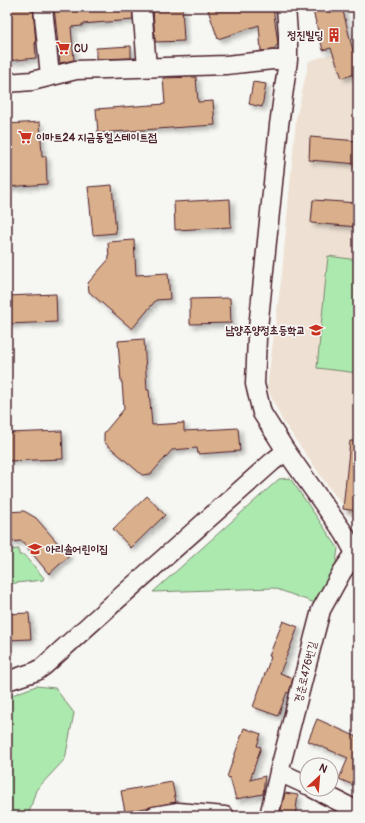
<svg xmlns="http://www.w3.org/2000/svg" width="365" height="823" viewBox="0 0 365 823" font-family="Pangolin,'Poor Story',sans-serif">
<defs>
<filter id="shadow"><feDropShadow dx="3.5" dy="3.5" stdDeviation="2" flood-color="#0004"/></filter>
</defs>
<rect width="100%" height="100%" fill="#f6f6f2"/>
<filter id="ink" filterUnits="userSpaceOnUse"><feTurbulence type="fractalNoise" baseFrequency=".025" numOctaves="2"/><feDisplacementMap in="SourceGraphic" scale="8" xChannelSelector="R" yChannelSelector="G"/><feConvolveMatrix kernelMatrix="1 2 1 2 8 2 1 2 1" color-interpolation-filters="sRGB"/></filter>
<g filter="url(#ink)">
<path fill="#eee1d3" d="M358,45V525L330,489L282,420L267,388L282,273L296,119L309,61Z"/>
<path fill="#ace9af" stroke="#7b846d" d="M328,256L358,260V373L317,368Z
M290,478L338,548L336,564L315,603L274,588L153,592L279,479Z
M19,549V555H25L44,578L43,580L7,584V550Z
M36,686L55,688L74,713L65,759L36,790L28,816H7V697Z"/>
<path fill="#daaf8b" stroke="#4a1f2b" filter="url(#shadow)" d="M7,7H33L36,44L35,43L36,58L7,61Z
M54,7H132L133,20L82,24V26L71,27L74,60L60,63Z
M153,7H182L184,41L155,42Z
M207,7H273L278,44L273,50L261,51L259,25L218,39Z
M312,7H342L353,51L358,50V73L342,78L331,48L323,50Z
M131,46V58L96,59V48Z
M196,77L198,102L213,101L215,125L98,133L96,109L165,104L163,78Z
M253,82L266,84L262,107L249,104Z
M40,122L42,157L46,156L47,184L7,187V124Z
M310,137L358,141V164L309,160Z
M112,185L116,233L93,235L88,187Z
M230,199L231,227L175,230L174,202Z
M313,200L358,203V227L311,223Z
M134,240L136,275L168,273L170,299L156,300L132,329L89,292L88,283L109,259L108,242Z
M56,294L57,322L7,324V296Z
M230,298L231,323L190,324V299Z
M144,339L147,390H149L152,425L184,423V431L238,428L240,451L198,454L197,448L172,450L151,474L142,475L104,442V433L124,409L122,382H121L118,341Z
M62,431L63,459L7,461V433Z
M350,441H358V511L343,509Z
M147,496L165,515L131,548L113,529Z
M24,511L36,518L69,556L49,574L22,541L7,542V512Z
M29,613L31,639L7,640V614Z
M283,621L298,627L280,673L293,678L289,693L287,692L278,716L253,707L271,657L269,656Z
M317,719L357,737L358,736V787L339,779L348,758L308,741Z
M244,728L261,734L257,746L261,747L250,780L265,776L263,794L236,799L230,778L227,777Z
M172,782L176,802L125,812L121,791Z
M285,793L298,795L295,816L282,814L283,811L281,810Z"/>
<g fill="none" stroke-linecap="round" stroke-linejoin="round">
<defs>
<path id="minor" d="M43,7L50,76
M142,7L147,67
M286,7L288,34V60L279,125L257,338L255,384L262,413L286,451L344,533L355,553
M7,83L32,81L76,70L226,65L273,60H288
M7,681L37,671L44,666C119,597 196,530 272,462L286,451
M307,785L279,772L321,610L342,572L355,553H358
M314,789L358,811
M154,816L178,812L225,816
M269,816L279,772"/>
</defs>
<use href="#minor" stroke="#4a1f2b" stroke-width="21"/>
<use href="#minor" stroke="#f6f6f2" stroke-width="18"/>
</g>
</g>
<defs>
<symbol id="building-bare" viewBox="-9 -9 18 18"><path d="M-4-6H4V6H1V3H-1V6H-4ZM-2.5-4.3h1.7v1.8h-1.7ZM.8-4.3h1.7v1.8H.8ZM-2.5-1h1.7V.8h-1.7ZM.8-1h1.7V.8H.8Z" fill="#c8321e" stroke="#f6f6f2" stroke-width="2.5" paint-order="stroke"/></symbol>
<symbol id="supermarket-bare" viewBox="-9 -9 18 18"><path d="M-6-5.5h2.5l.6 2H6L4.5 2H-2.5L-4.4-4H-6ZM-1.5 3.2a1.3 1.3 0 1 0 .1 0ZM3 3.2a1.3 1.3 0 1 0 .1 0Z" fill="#c8321e" stroke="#f6f6f2" stroke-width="2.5" paint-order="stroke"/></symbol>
<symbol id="school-bare" viewBox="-9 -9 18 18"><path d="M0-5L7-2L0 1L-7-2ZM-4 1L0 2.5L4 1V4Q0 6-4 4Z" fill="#c8321e" stroke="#f6f6f2" stroke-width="2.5" paint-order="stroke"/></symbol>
</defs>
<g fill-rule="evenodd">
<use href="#building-bare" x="324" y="25" width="20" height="20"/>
<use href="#supermarket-bare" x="53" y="38" width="20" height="20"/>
<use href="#supermarket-bare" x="15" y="127" width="20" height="20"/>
<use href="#school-bare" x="306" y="320" width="20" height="20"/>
<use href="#school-bare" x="25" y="539" width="20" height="20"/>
</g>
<g text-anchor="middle" stroke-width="3.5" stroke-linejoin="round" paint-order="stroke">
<g font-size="11" font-weight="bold" fill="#4a1f2b" stroke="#f6f6f2" text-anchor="start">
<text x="323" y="39" text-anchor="end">정진빌딩</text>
<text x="74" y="52">CU</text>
<text x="36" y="141">이마트24 지금동힐스테이트점</text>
<text x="305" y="334" text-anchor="end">남양주양정초등학교</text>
<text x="46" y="553">아리솔어린이집</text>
</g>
<g font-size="11" fill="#4a1f2b" stroke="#f6f6f2">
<text transform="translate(305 672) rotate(-76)" y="4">경춘로476번길</text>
</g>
</g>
<rect width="365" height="823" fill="none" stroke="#f6f6f2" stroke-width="24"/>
<rect x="12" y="12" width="341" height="799" fill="none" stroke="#4a1f2b" stroke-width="1.5" filter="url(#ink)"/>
<g transform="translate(319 777) rotate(26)"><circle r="19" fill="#f6f6f2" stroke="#b1a0a2"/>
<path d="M0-3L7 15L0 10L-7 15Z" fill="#c8321e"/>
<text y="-6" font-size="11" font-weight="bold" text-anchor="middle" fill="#4a1f2b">N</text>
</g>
</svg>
